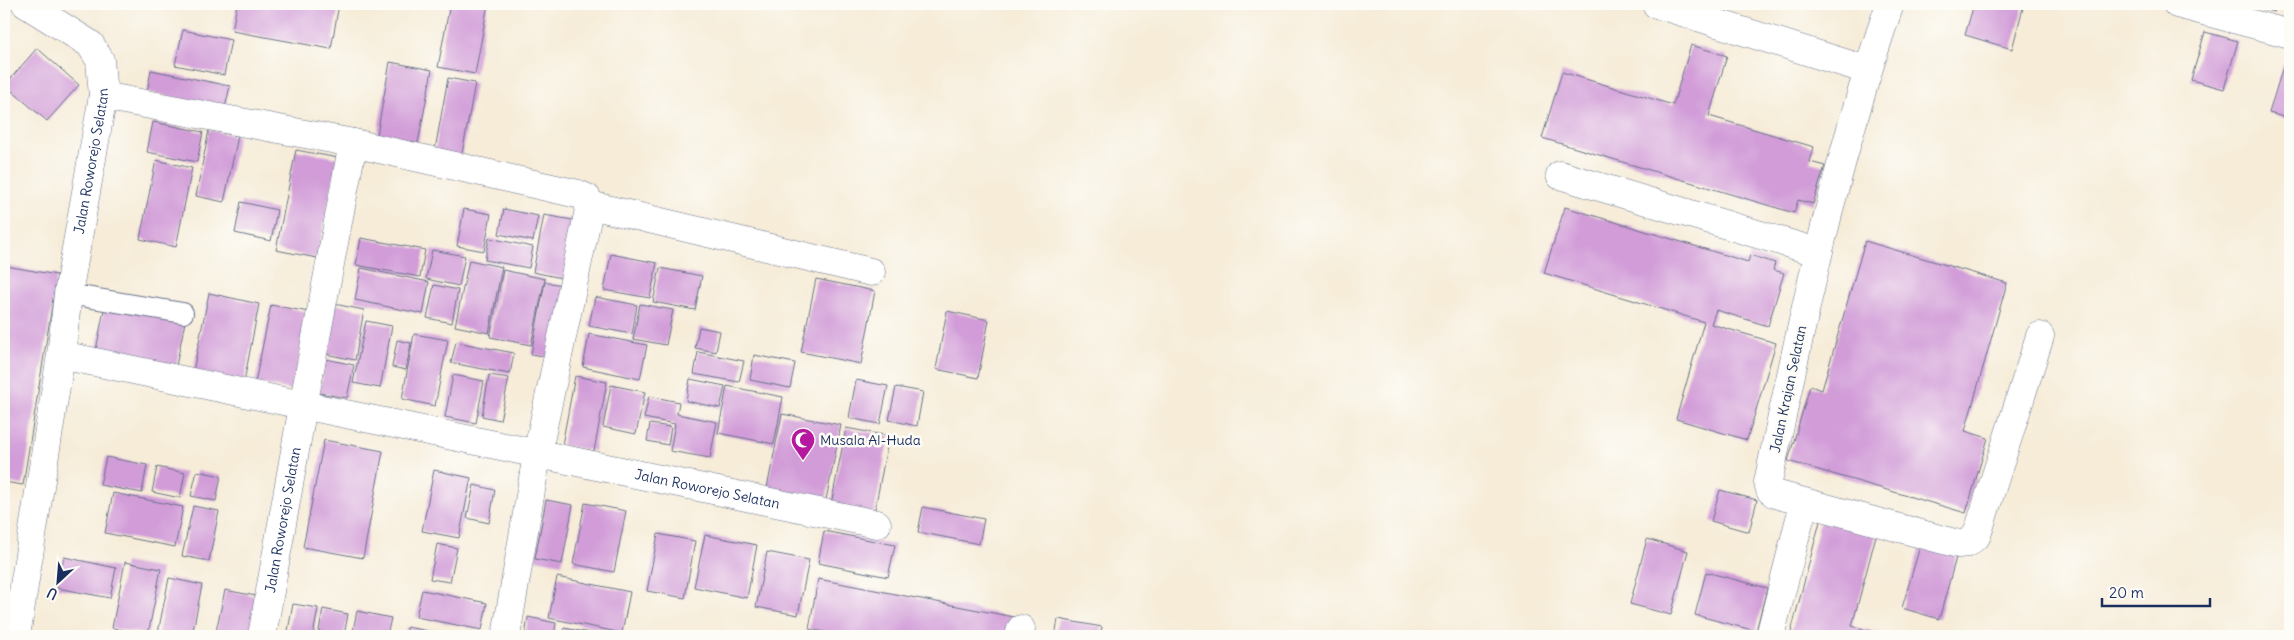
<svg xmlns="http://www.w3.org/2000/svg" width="2294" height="640" viewBox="0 0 2294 640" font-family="Delius,sans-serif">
<rect width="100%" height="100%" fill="#fdfcf7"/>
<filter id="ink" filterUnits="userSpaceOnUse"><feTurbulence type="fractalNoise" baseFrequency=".02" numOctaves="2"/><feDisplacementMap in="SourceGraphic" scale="10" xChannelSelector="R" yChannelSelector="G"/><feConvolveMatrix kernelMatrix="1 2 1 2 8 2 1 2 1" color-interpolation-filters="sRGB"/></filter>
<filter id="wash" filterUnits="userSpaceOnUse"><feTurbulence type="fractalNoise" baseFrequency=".0096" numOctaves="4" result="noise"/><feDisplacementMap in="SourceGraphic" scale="20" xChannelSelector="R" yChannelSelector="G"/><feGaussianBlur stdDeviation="1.12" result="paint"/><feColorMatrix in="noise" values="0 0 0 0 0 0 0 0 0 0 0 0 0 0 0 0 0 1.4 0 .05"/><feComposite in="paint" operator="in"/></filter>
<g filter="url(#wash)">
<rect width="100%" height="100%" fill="#f6ecd8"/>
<g id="blocks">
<path fill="#d19cd8" d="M237,4H339L331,49L232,31Z
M450,4H488L475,74L438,67Z
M1974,4H2024L2012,49L1965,35Z
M2242,4H2276L2274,12Z
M183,30L231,40L224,75L175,65Z
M2205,32L2238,41L2224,89L2191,80Z
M1691,45L1727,56L1709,116L1814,147L1810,162L1825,166L1813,204L1798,200L1794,213L1542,138L1562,72L1673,105Z
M37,48L79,85L47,121L5,85Z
M2288,50L2290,51V119L2269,113Z
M390,62L432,70L418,143L377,135Z
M151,70L230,86L225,108L147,92Z
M448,78L475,83L461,160L434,155Z
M153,122L203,132L197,162L147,152Z
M209,130L238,136L224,202L196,196Z
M296,150L338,158L317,258L276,250Z
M156,160L192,168L176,247L140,239Z
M241,202L277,210L271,241L235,233Z
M1565,207L1748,262L1750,255L1775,263L1773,270L1784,273L1768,326L1716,310L1711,324L1776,343L1747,440L1676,419L1704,322L1544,273Z
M464,209L491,214L484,251L457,246Z
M504,209L538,216L533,241L499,234Z
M544,215L578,221L566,279L533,272Z
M361,238L425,250L420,277L356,265Z
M489,238L533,247L529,268L485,260Z
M1865,241L2007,283L1965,431L1988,438L1966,513L1788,461L1810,386L1822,390Z
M432,250L465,256L459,286L426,279Z
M611,254L657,263L650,298L604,290Z
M469,260L502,267L489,333L455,326Z
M6,266L57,275L23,485L4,482V279Z
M361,268L429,282L423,314L355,300Z
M660,268L702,276L695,310L653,302Z
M503,270L545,279L531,345L490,337Z
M816,279L875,291L861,364L801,352Z
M545,282L568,286L554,358L531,354Z
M434,285L458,290L452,323L427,318Z
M209,293L259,304L244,382L193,371Z
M595,297L637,305L632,334L589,326Z
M334,304L364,310L355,360L325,354Z
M640,304L673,310L666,345L633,339Z
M105,305L185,322L176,366L96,350Z
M271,305L309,312L293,390L255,383Z
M947,311L989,320L978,378L936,369Z
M366,321L392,326L380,388L353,383Z
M699,327L720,331L716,352L695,348Z
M414,334L448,340L435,406L402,399Z
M589,334L647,345L640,379L583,367Z
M397,340L411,343L406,370L392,367Z
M456,342L514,353L510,374L451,363Z
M698,352L744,361L739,382L694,374Z
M754,355L795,363L790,388L750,380Z
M326,359L354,365L347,398L319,393Z
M453,375L484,381L476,423L445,417Z
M489,375L509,378L500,420L482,416Z
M575,376L607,382L594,451L562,445Z
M690,379L725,386L720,408L686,401Z
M856,380L888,386L880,424L849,418Z
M611,385L645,392L636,434L603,427Z
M727,386L783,397L774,444L718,433Z
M896,387L923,392L917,426L889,420Z
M649,396L679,402L677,414L717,422L710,458L670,451L675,424L644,418Z
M782,414L841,425L824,510L765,498Z
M650,424L671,427L668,445L647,441Z
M846,428L889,436L874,514L831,505Z
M324,440L383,451L363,558L303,547Z
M106,457L147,465L142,493L100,485Z
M157,467L185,473L180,498L152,492Z
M434,470L471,478L459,538L422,531Z
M197,471L221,476L216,501L191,496Z
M474,485L495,490L489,523L467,518Z
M1720,490L1757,500L1749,532L1711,521Z
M113,493L183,507L175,547L105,533Z
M546,500L573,505L562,564L535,559Z
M585,503L626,511L614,572L573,564Z
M193,506L219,511L209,561L182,556Z
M923,507L984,519L979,544L918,532Z
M1822,514L1878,528L1852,626L1890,636H1790Z
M824,531L895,545L888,577L818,563Z
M658,534L695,541L685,598L647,591Z
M705,535L757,545L747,598L694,587Z
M1647,539L1688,551L1671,615L1630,604Z
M1921,543L1957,554L1939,619L1902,608Z
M437,544L457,548L450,582L430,579Z
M767,552L809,560L798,615L756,607Z
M64,557L116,568L110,598L57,588Z
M125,562L161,569L148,635L112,628Z
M1706,572L1767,588L1756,631L1695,615Z
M557,577L630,592L622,633L549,618Z
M169,578L202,585L192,636H174L158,633Z
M818,579L1014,617L1010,636H847L809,629Z
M225,590L261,597L253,636H215Z
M422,590L487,603L482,630L416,617Z
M293,604L318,608L313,636H287Z
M323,609L348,614L344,636H318Z
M357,611L391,618L387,636H352Z
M528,617L556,623L554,636H525Z
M1058,619L1102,627L1100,636H1055Z
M407,627L449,635V636H405Z
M564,628L601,635V636H562Z"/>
</g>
</g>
<g filter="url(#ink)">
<use href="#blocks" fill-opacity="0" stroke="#687189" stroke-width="1"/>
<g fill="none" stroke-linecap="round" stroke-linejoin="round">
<defs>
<path id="service" d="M68,294L183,313"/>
<g id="minor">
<path d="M1656,4L1867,70"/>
<path d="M1890,4C1836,159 1802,321 1768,482L1770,490L1775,494L1958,544L1968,543L1977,535L2040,336"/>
<path d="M2177,4L2290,34"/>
<path d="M103,96L353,143L578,194L587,198L590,205"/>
<path d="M1560,175L1817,252"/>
<path d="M590,205L871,272"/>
<path id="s1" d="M61,355L877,524"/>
<path id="s2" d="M16,636L61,355L68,294L103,96L100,60L90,44L26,4"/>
<path id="s3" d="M262,636L303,406L353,143"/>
<path d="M506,636L537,455L590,205"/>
<path d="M1019,636L1021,629"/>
<path d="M1770,636L1804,503"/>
</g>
</defs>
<use href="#service" stroke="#687189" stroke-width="22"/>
<use href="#minor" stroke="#687189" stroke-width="29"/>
<use href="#service" stroke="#fff" stroke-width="20"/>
<use href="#minor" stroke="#fff" stroke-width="28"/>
</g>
</g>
<defs>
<symbol id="mosque-pin" viewBox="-11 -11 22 30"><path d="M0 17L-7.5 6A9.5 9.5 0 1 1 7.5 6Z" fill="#b5179e" stroke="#fdfcf7"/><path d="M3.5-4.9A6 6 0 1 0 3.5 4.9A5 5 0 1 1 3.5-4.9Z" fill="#fff"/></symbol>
</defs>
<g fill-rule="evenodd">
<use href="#mosque-pin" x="789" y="426" width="28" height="38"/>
</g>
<g text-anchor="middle" stroke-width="5" stroke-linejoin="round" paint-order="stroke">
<g font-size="14" fill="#1b2f5e" stroke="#fdfcf7">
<text dy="5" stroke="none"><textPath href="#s2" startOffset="481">Jalan Roworejo Selatan</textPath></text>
<text transform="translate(1788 389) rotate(-78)" y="5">Jalan Krajan Selatan</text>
<text dy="5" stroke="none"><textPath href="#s1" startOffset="660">Jalan Roworejo Selatan</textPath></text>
<text dy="5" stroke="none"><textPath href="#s3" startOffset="118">Jalan Roworejo Selatan</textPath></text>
</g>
<g font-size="14" fill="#1b2f5e" stroke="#fdfcf7" text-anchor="start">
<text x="820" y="445">Musala Al-Huda</text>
</g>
</g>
<rect width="2294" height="640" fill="none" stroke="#fdfcf7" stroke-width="20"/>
<g transform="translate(58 582) rotate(206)" stroke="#fdfcf7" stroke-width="4" paint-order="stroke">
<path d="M0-4L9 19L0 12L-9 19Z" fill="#1b2f5e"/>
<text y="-8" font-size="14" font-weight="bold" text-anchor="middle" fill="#1b2f5e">U</text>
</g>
<path d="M2102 598v8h108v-8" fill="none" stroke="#1b2f5e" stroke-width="2.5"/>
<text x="2109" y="598" font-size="15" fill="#1b2f5e" stroke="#fdfcf7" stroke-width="4" paint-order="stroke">20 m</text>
</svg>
